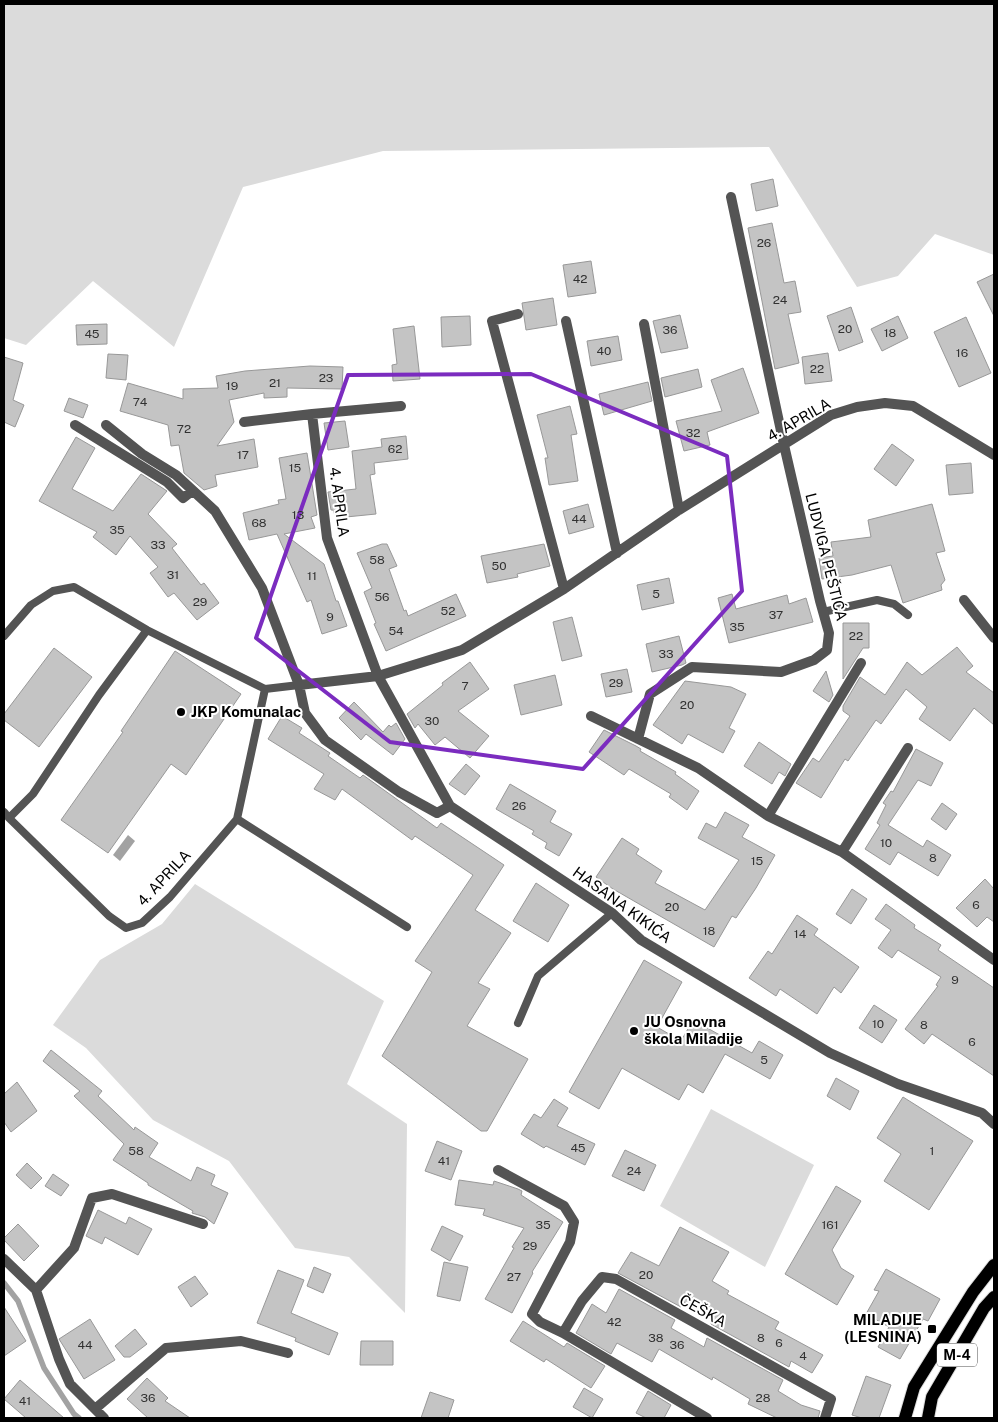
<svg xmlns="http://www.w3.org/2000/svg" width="998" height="1422" viewBox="0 0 998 1422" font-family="'Public Sans',sans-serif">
<rect width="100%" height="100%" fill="#fff"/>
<path fill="#dbdbdb" d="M4,4H994V255L935,234L898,276L857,287L769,147L383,151L243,187L174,347L93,281L26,345L4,338Z
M195,884L384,1001L347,1084L407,1124L405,1313L349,1257L295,1248L229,1161L153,1120L86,1048L53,1025L100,960L162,924Z
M711,1109L814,1165L765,1267L660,1206Z"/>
<path fill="#a2a2a2" d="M128,835L135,841L120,861L113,855Z"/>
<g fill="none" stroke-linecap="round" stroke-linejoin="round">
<path stroke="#a2a2a2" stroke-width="5.5" d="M4,1283L18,1301L44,1368L74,1414L79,1418"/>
</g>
<path fill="#c4c4c4" stroke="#989898" d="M773,179L778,206L756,211L751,184Z
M772,223L784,283L795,281L801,312L788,314L799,363L775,369L748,228Z
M591,261L596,293L568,297L563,265Z
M994,274V316L977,282Z
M553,298L557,325L526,330L522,303Z
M851,307L863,342L839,351L827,316Z
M680,315L688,348L661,353L653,321Z
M470,316L471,345L442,347L441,317Z
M898,316L908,338L882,351L871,329Z
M966,317L991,373L959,387L934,332Z
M107,324V344L77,345L76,325Z
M414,326L420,379L393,381L392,365L397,364L393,329Z
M618,336L622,360L591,366L587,341Z
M828,353L832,381L805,384L802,357Z
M108,354L128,355L126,380L106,378Z
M4,357L23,363L13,400L24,405L15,427L4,422Z
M310,366L343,367L342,389L287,388V397L264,398V393L229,400L234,422L217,446L254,439L258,467L215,475L217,486L204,490L184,473L179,445L171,446L168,425L120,411L128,383L183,399V389L218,388L216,376L245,371Z
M743,368L759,413L707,432L710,445L684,451L676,421L722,411L711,380Z
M698,369L702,387L665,397L661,378Z
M648,382L652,401L604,415L599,394Z
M69,398L88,405L83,418L64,411Z
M570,406L577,434L571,435L578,481L549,485L545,458H548L537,415Z
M345,421L349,447L328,450L324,423Z
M406,436L408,459L374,463L375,474L370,475L376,514L336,518L333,510H331L328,492L356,489L352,451L382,447L381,439Z
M76,437L95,448L72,489L113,511L141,474L167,491L148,514L177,544L172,548L201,585L204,583L219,603L197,620L174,593L168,597L150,573L158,567L130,536L116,555L93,537L97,532L39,501Z
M892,444L914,460L896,486L874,469Z
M307,453L317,515L311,517L315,528L284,534L324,564L336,601H338L347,626L322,634L311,600L307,602L277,534L249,540L243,513L279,504L278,500L286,499L279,458Z
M971,463L973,493L949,495L946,465Z
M588,504L594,527L569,534L563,511Z
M932,504L945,551L936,553L945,580L941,585L942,590L903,603L891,565L852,575L822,579L819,558L833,556L831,542L871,537L868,520Z
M382,544H387L397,566L389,569L404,611L406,610L408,616L456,594L466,616L386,651L374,624L376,623L364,592L372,588L357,553Z
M544,544L550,566L517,574L518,577L487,583L481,556Z
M669,578L674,603L642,610L637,585Z
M732,594L736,609L787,595L789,604L806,598L813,622L729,643L718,598Z
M572,617L582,656L562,661L553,622Z
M843,623H869V648H863L843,679Z
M679,636L686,663L682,665L652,672L646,644Z
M957,647L973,666L966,672L994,693V725L974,708L950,741L919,719L927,707L906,689L881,724L876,720L848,761L845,759L821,798L796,783L813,758L819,762L850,716L843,711V706L860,677L885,695L907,662L922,675Z
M54,648L92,677L39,747L4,720V714Z
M175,651L241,694L186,775L171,764L108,853L61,820L123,732L121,731Z
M470,662L489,689L458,711L489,736L470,758L445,737L435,745L418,724L415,728L407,714L443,685L442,683Z
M627,669L632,692L606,697L601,674Z
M826,671L833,695L829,702L813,691Z
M555,675L562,705L521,715L514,685Z
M685,681L731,687L746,694L729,728L735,731L723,753L688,734L682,744L653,725Z
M354,702L383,732L389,725L391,727L396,723L405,739L393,755L366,734L361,740L339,718Z
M282,716L302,728L299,733L330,753L328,756L360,778L363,775L437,828L441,823L504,865L475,910L511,933L478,983L490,989L467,1026L528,1059L487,1131H481L382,1056L432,972L415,961L473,875L415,836L412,840L342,789L335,800L314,789L324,774L268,739Z
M604,730L636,746L641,749L640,751L676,772L675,774L699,791L687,810L669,797L671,794L629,769L624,775L589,752Z
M759,742L791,764L785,776L779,772L772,784L744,766Z
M916,749L943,763L931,786L918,780L888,825L923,847L927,840L951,855L938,876L898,852L890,865L865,849L880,825L877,823L886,805L883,803L891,791L893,792Z
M466,764L480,776L465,795L449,784Z
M510,784L556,811L550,822L572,834L559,856L545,848L547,843L532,834L534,831L496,809Z
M942,803L957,814L946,830L931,819Z
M725,812L749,825L742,837L775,855L756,888L736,918L732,916L714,947L613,889L596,877L622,838L639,849L636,854L662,871L655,883L705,910L739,860L698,838L706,823L716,828Z
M985,879L994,889V922L987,917L977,927L956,908Z
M536,883L569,905L548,942L513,921Z
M852,889L867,899L851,924L836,914Z
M886,904L915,925L914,928L941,945L938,950L994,988V1076L932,1034L924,1044L905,1029L938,986L936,985L941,977L898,950L892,958L878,948L891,930L875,919Z
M797,915L818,929L814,935L859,967L841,993L834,987L817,1014L780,989L776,996L749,978L768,951L772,954Z
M644,960L682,982L657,1027L681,1041L693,1020L752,1053L759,1041L783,1055L770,1079L725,1054L703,1093L688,1084L679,1100L622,1068L599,1109L569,1092Z
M874,1005L897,1020L882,1043L859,1028Z
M51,1050L102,1091L98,1096L134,1130L135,1127L158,1143L149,1157L191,1181L197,1167L215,1175L211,1185L228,1193L214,1224L205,1217L192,1213L193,1211L148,1185V1183L113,1160L124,1144L74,1096L80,1091L43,1061Z
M836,1078L859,1091L850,1110L827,1096Z
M17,1082L37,1111L11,1132L4,1122V1094Z
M903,1097L973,1141L929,1210L884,1181L901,1154L877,1138Z
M554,1099L568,1108L557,1126L595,1144L585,1165L546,1146L544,1148L521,1134L534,1114L541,1118Z
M437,1141L462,1151L451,1180L425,1171Z
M625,1150L656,1165L644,1191L612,1176Z
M27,1163L42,1178L31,1189L16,1175Z
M53,1174L69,1185L61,1196L45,1186Z
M459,1180L493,1185L494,1181L518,1189L522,1191L521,1195L563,1222L532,1272L533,1273L512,1313L485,1299L514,1248L512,1247L524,1228L483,1215L485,1209L455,1205Z
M836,1186L861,1201L832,1250L841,1268L854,1276L837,1305L785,1274Z
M98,1210L126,1224L129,1217L152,1229L138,1255L105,1237L102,1244L86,1236Z
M18,1224L39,1246L24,1261L4,1240V1238Z
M442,1226L463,1236L450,1261L431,1250Z
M680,1227L729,1252L712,1281L729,1291L727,1294L779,1322L775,1329L823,1355L812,1373L791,1361L789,1367L711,1324L712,1319L684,1302L681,1307L618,1273L631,1252L659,1266Z
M444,1262L468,1267L460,1301L437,1296Z
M314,1267L331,1274L323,1293L307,1286Z
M886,1269L940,1299L928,1321L923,1319L900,1359L878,1347L889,1327L866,1314L879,1291L874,1290Z
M278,1270L304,1280L291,1313L338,1333L329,1355L295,1341L296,1338L257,1323Z
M195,1276L208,1294L191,1307L178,1287Z
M619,1289L675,1320L671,1328L704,1347L707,1338L783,1380L778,1391L801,1405L820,1411L818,1418H777L748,1404L750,1399L713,1377L712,1380L659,1349L652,1362L617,1343L611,1354L576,1333L592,1304L606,1313Z
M4,1307L26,1341L4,1356Z
M90,1319L115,1360L84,1379L59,1339Z
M523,1321L564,1347L567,1343L605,1366L591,1388L546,1359L544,1362L510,1341Z
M135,1329L147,1344L130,1357H124L115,1346Z
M361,1341H393V1365H360Z
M866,1376L891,1385L879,1418H862L852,1415Z
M147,1378L168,1398L165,1401L190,1418H148L127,1399Z
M20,1380L64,1418H26L4,1399Z
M584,1388L603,1399L592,1418L573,1407Z
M648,1391L671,1405L664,1418H646L636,1413Z
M430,1392L454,1400L448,1418H421Z"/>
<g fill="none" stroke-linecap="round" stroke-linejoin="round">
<defs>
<path id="primary" d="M905,1418L914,1387L973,1292L994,1265
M928,1418L932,1397L984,1308L994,1297"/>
</defs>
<use href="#primary" stroke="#dbdbdb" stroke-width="14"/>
<path stroke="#545454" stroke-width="8" d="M823,612L877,600L894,604L908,615
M4,636L31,605L53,591L74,587L147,630L265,689L299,685
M4,812L9,818L33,794L99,695L147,630
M9,818L109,916L126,928L142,923L170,897L237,819L265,689
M237,819L407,927
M518,1023L538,976L612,913"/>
<path stroke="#545454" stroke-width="10" d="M518,314L492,321L564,589
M566,321L617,553
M644,324L679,510
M401,406L312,414L327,538L378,676L450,806L612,913L641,940L830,1053L898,1084L982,1113L994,1124
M244,422L312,414
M75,425L167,482L183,498L192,491
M106,425L142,454L176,475L215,511L262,588L299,685L378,676L462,650L564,589L679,510L831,415L857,407L885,403L913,406L994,455
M964,600L994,638
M299,685L305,713L325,740L399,792L437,813L450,806
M591,716L698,768L768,816L842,852L994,960
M638,739L650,694L692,667L781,672L814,660L827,650L829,633L820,601L784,445L731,197
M768,816L861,663
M842,852L908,748
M498,1170L564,1206L574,1222L570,1242L532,1314L540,1322L563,1333
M4,1259L36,1290L59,1359L70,1384L104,1418
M36,1290L74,1248L92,1198L112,1194L203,1224
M95,1409L166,1348L241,1341L288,1353
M707,1418L563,1333L582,1301L602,1277L616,1279L831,1399L825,1418"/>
<use href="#primary" stroke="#000" stroke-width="12"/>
</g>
<path fill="none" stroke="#7b2cbf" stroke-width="4" stroke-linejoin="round" d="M531,374L727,456L742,591L583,769L390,742L256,638L348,375Z"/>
<g fill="#000" stroke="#fff" stroke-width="2">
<circle cx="181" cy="712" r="5"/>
<circle cx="634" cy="1031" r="5"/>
<rect x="927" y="1324" width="10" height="10" rx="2.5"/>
</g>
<g text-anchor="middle" stroke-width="4" stroke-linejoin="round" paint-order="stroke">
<g font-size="12" fill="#313131">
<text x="764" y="247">26</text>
<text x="580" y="283">42</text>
<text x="780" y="304">24</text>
<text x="845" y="333">20</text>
<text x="670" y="334">36</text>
<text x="890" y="337">18</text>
<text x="92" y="338">45</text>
<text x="604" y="355">40</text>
<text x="962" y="357">16</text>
<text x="817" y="373">22</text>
<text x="326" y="382">23</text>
<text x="275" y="387">21</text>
<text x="232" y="390">19</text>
<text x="140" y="406">74</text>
<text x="184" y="433">72</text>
<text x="693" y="437">32</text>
<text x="395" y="453">62</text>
<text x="243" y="459">17</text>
<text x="295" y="472">15</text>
<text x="298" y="519">13</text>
<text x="579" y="523">44</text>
<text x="259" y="527">68</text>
<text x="117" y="534">35</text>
<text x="158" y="549">33</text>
<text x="377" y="564">58</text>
<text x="499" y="570">50</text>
<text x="173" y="579">31</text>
<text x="312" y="580">11</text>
<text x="656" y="598">5</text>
<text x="382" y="601">56</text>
<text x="200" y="606">29</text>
<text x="448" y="615">52</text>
<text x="776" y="619">37</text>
<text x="330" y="621">9</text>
<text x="737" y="631">35</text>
<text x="396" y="635">54</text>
<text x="856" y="640">22</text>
<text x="666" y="658">33</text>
<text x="616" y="687">29</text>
<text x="465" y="690">7</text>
<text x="687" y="709">20</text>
<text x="432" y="725">30</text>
<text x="519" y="810">26</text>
<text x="886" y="847">10</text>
<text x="933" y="862">8</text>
<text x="757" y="865">15</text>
<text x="976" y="909">6</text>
<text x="672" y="911">20</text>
<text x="709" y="935">18</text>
<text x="800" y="938">14</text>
<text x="955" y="984">9</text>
<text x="878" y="1028">10</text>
<text x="924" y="1029">8</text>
<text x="972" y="1046">6</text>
<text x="764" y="1064">5</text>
<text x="578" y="1152">45</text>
<text x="136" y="1155">58</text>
<text x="932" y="1155">1</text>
<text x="444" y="1165">41</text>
<text x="634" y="1175">24</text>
<text x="543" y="1229">35</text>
<text x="830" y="1229">161</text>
<text x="530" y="1250">29</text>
<text x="646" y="1279">20</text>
<text x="514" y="1281">27</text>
<text x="614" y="1326">42</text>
<text x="656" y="1342">38</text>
<text x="761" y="1342">8</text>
<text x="779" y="1347">6</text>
<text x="85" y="1349">44</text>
<text x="677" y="1349">36</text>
<text x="803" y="1360">4</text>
<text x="148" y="1402">36</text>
<text x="763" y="1402">28</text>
<text x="25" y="1405">41</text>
</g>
<rect fill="#fff" stroke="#4c4c4c" stroke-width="1" x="937" y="1343.5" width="40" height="23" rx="4"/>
<g font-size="14" font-weight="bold" fill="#000">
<text x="957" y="1360">M-4</text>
</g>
<g font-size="15" fill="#000" stroke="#fff">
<text transform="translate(799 420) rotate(-30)" y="5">4. APRILA</text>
<text transform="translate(339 502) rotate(82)" y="5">4. APRILA</text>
<text transform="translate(826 557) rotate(76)" y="5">LUDVIGA PEŠTIĆA</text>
<text transform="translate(164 878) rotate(-47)" y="5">4. APRILA</text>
<text transform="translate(622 905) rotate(36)" y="5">HASANA KIKIĆA</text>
<text transform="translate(703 1311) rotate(29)" y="5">ČEŠKA</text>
</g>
<g font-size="15" font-weight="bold" fill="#000" stroke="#fff" text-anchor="start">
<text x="191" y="717">JKP Komunalac</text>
<text x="644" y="1027">JU Osnovna<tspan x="644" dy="17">škola Miladije</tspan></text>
<text x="922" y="1325" text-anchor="end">MILADIJE<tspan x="922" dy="17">(LESNINA)</tspan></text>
</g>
</g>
<rect width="998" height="1422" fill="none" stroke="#000000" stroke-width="10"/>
</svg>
